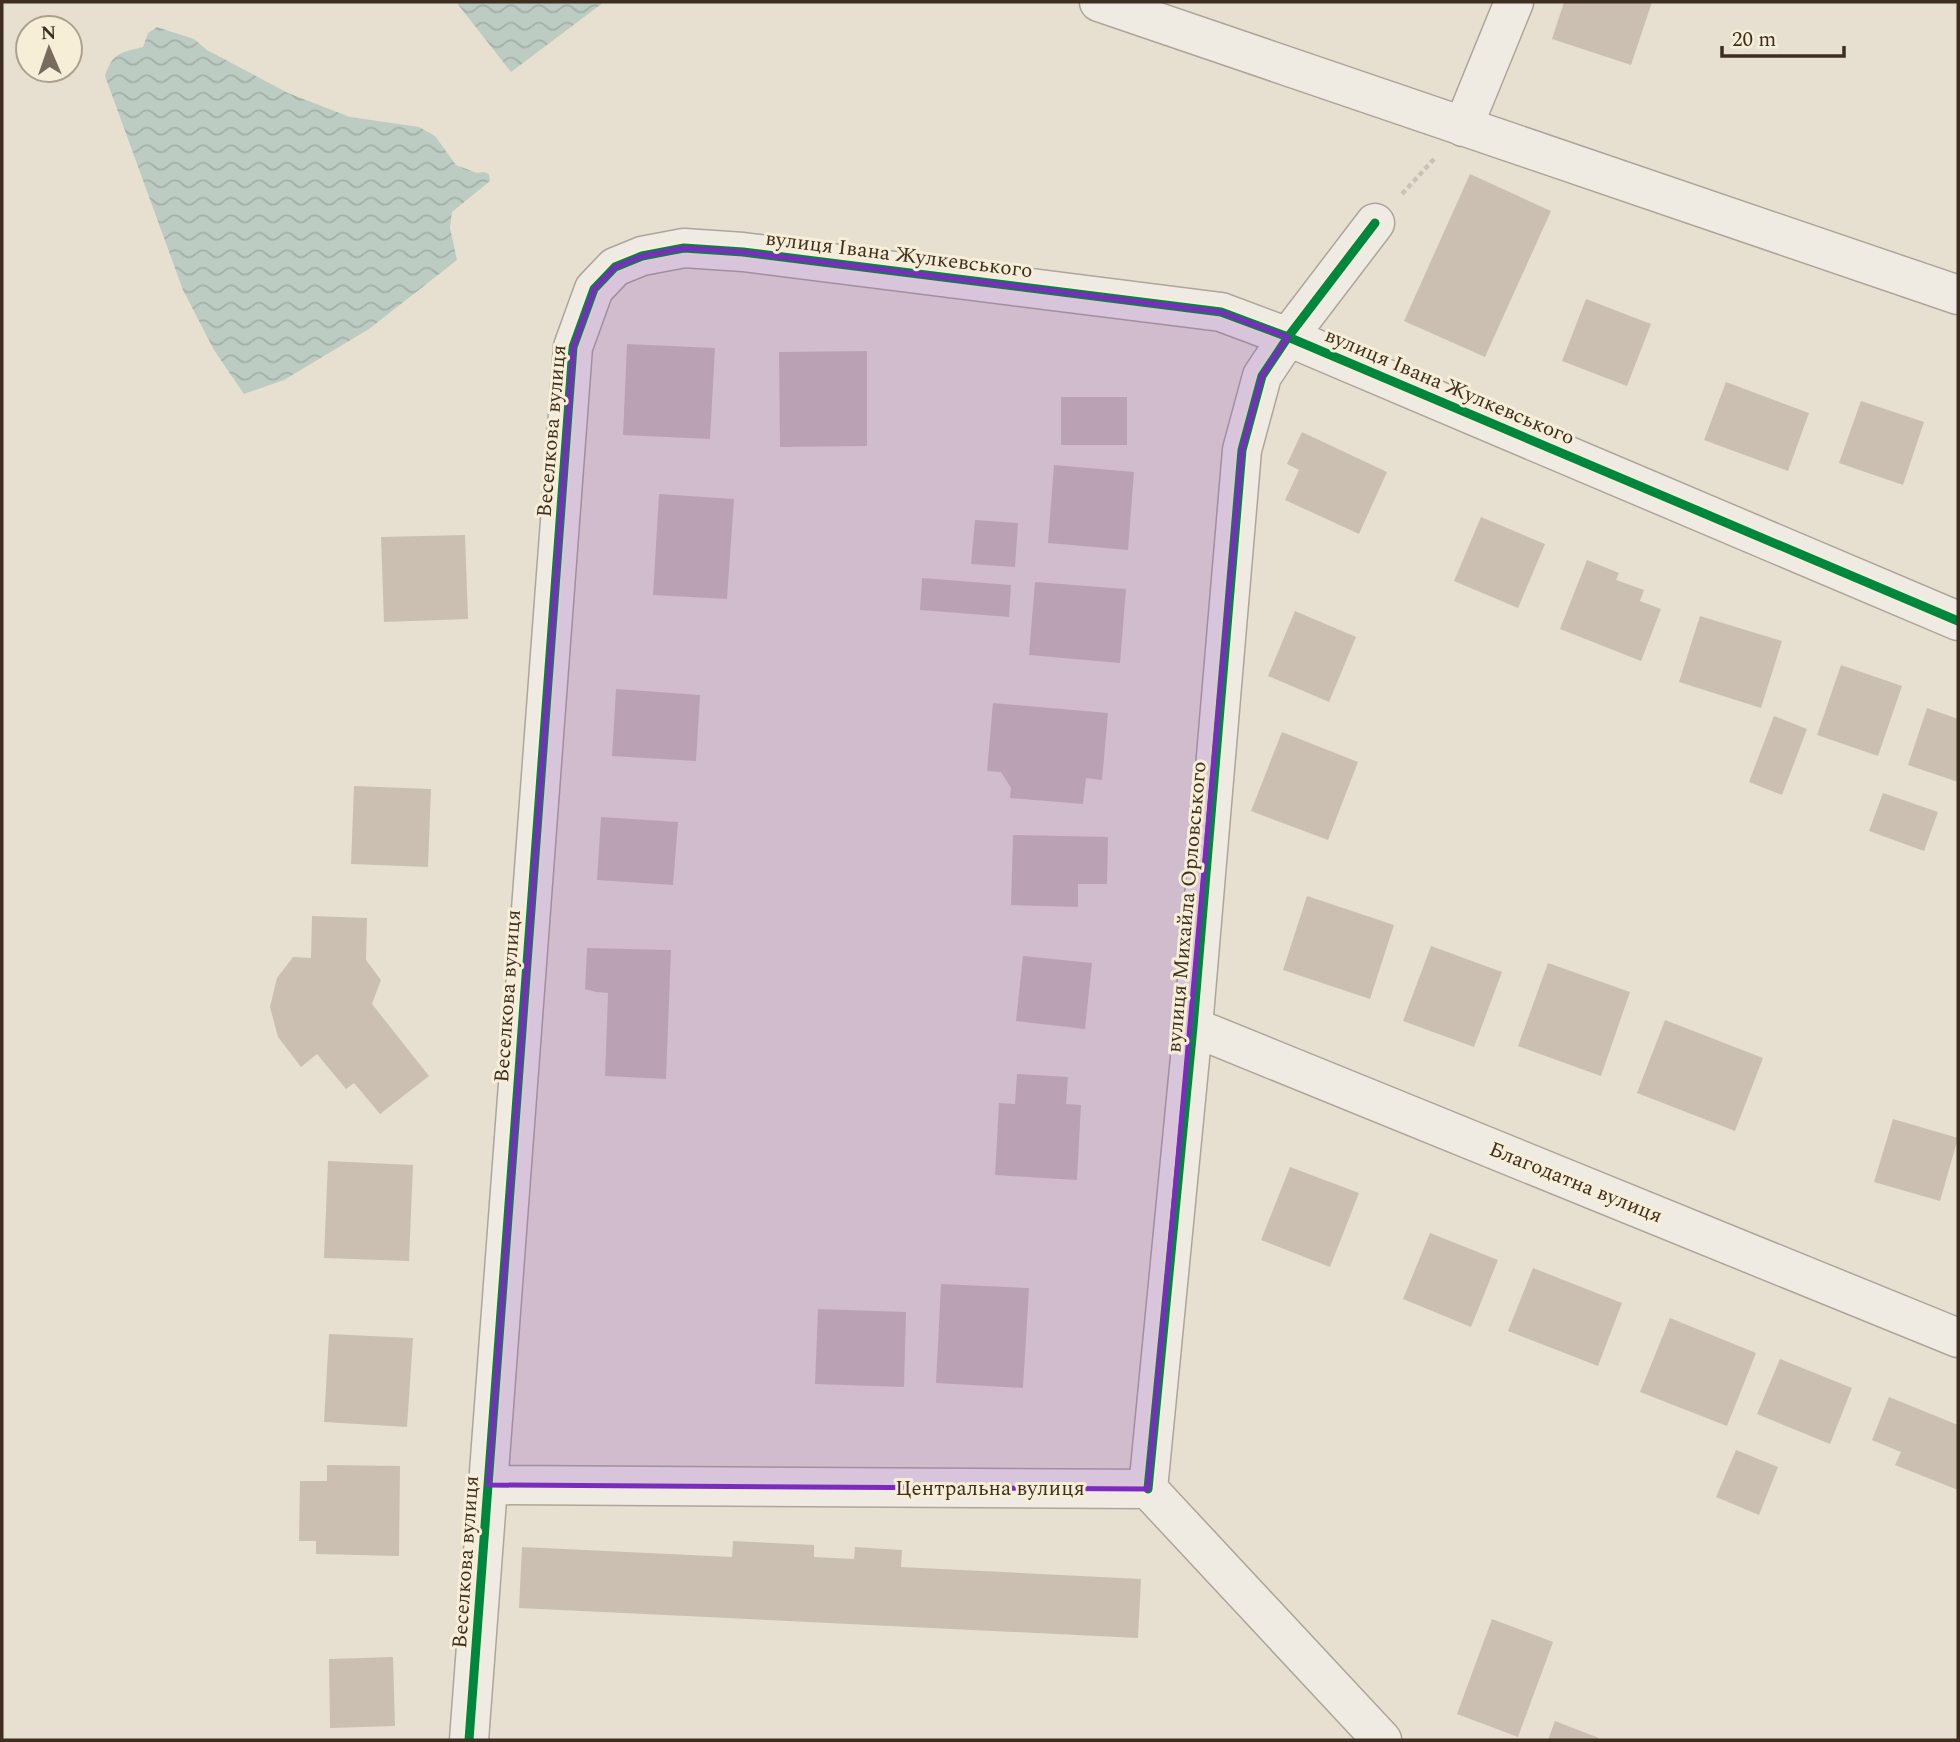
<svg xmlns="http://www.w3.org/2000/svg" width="1960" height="1742" viewBox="0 0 1960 1742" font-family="Spectral,serif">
<defs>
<pattern id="water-waves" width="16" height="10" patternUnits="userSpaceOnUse" patternTransform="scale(1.75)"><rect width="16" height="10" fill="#bcccc2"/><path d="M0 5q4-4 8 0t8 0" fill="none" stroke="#a2b0a6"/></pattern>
</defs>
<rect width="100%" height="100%" fill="#e7e0d1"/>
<path fill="url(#water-waves)" d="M456,2H604L511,72Z
M157,27L194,39L207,50L288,93L350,117L419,127L435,136L456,165L477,173L484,172L489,174L490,181L452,212L450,228L457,260L369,329L284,380L244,394L214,350L183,290L105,76C113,52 120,53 143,47L148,33Z"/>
<path fill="#cbbfb2" d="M1564,2H1652L1631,65L1552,39Z
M1470,174L1551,211L1485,357L1404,321Z
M1586,299L1651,324L1627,386L1562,361Z
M627,344L715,348L710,439L623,435Z
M867,351V446L780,447L779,352Z
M1726,382L1809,413L1788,471L1704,440Z
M1061,397H1127V445H1061Z
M1861,401L1924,422L1903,485L1839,463Z
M1302,432L1387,472L1359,534L1285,500L1299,470L1287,464Z
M1054,465L1134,472L1128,550L1048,543Z
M659,494L734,499L727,599L653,595Z
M1481,517L1545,544L1518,608L1454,581Z
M975,520L1018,523L1015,567L971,564Z
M465,535L468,619L384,622L381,537Z
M1587,560L1619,573L1616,580L1644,590L1640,601L1661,609L1641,661L1560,629Z
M922,578L1011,585L1009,617L920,610Z
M1035,582L1126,589L1120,663L1029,655Z
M1295,611L1356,637L1329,702L1268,676Z
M1700,616L1782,641L1761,708L1679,682Z
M1841,665L1902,686L1878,756L1817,735Z
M616,689L700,695L696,761L612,756Z
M993,703L1108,713L1102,780L1086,778L1083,804L1010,798L1011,788L1001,772L987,771Z
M1927,708L1958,719V782L1908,765Z
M1774,716L1807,729L1782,795L1749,782Z
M1282,732L1358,762L1328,840L1251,811Z
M354,786L431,789L428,867L351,864Z
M1883,793L1938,812L1924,851L1869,831Z
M601,817L678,822L673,885L597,880Z
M1013,835L1108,837L1107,884H1078V907L1011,905Z
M1307,896L1394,925L1370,999L1283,970Z
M312,916L367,918L366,960L381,980L372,1004L429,1076L380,1114L354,1083L346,1089L317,1054L301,1067L278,1037L270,1007L277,978L293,957L311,958Z
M1431,946L1502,972L1474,1047L1403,1021Z
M587,948L671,950L666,1079L605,1076L608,993L596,992L585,989Z
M1023,956L1092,963L1085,1029L1016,1021Z
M1548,963L1630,992L1601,1076L1518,1046Z
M1665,1020L1763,1058L1735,1131L1637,1093Z
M1017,1074L1068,1077L1066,1104L1081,1105L1077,1180L995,1175L999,1103L1015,1104Z
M1893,1119L1958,1138L1940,1201L1874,1182Z
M328,1161L413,1165L409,1261L324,1258Z
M1290,1167L1359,1193L1330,1267L1261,1240Z
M1430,1233L1498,1260L1471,1327L1403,1299Z
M1533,1268L1622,1303L1598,1366L1508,1331Z
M941,1284L1029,1288L1023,1388L936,1383Z
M818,1309L906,1312L904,1387L815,1384Z
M1670,1318L1756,1353L1727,1426L1640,1392Z
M329,1334L413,1338L407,1427L324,1422Z
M1780,1359L1852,1388L1830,1444L1757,1414Z
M1889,1397L1958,1425V1490L1895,1465L1901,1452L1872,1440Z
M1736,1450L1778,1467L1759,1515L1716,1497Z
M327,1465L400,1466L399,1556L316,1554V1541H299L300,1481H327Z
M733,1541L814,1545V1557L854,1559L855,1547L902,1550L901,1567L1141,1579L1138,1638L519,1608L522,1547L732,1557Z
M1492,1619L1553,1642L1518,1737L1457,1714Z
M393,1657L395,1726L330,1728L329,1659Z
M1555,1721L1599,1738L1598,1740H1548Z"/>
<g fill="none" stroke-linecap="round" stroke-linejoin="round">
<defs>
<path id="minor" d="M1099,2L1958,295
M1463,127L1514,2
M1193,1027L1958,1338
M488,1485L1148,1489L1382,1740
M1148,1489L1193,1027L1242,450L1262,376L1288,337L1375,223
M469,1740L573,347L594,289L615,267L642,256L684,248L743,252L1221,312L1288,337L1958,621"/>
</defs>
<use href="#minor" stroke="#ada599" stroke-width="41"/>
<path stroke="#c8c2b9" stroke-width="4.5" stroke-dasharray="5 3.5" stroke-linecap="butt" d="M1402,194L1434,159"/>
<use href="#minor" stroke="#efebe3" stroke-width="38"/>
<defs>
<path id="cycleway" d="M1148,1489L1193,1027L1242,450L1262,376L1288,337L1375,223
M469,1740L573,347L594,289L615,267L642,256L684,248L743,252L1221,312L1288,337L1958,621"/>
</defs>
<use href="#cycleway" stroke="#f7eed8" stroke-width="13"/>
<use href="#cycleway" stroke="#00873e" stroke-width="9"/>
</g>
<path fill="#7b2cbf" fill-opacity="0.2" stroke="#7b2cbf" stroke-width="5" stroke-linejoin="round" d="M684,248L743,252L1221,312L1288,337L1262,376L1242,450L1148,1489L488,1485L573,347L594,289L615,267L642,256Z"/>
<g text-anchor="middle" stroke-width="6" stroke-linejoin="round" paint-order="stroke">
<g font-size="21" fill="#3d2e20" stroke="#f7eed8">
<text transform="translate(899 254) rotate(7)" y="7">вулиця Івана Жулкевського</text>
<text transform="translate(1450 386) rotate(23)" y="7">вулиця Івана Жулкевського</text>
<text transform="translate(551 431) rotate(-85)" y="7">Веселкова вулиця</text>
<text transform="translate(1186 907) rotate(-85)" y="7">вулиця Михайла Орловського</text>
<text transform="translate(507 996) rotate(-86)" y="7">Веселкова вулиця</text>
<text transform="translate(1576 1182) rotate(22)" y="7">Благодатна вулиця</text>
<text x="990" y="1495">Центральна вулиця</text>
<text transform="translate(465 1562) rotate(-86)" y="7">Веселкова вулиця</text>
</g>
</g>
<rect width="1960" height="1742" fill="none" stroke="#3d2e20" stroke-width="7"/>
<g transform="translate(49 49) rotate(358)"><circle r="33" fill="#f7eed8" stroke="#ada18e" stroke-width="2"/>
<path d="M0-5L12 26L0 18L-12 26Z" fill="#786c5e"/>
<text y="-10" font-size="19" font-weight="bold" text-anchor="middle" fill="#3d2e20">N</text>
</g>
<path d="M1722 46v10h122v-10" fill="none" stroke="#3d2e20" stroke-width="3.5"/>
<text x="1732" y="46" font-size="21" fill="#3d2e20" stroke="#f7eed8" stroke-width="5" paint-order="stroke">20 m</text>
</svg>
